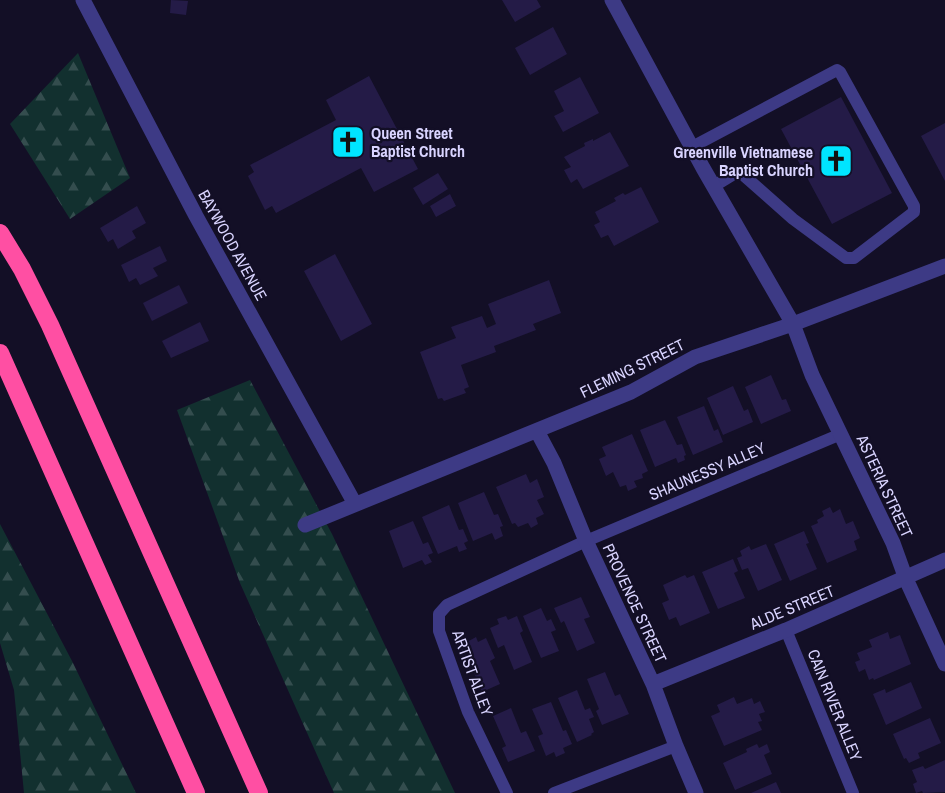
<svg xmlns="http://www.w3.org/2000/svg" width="945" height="793" viewBox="0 0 945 793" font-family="'Archivo Narrow',sans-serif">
<defs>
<pattern id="forest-firs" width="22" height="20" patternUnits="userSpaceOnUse" patternTransform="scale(1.5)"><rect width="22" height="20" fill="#12302f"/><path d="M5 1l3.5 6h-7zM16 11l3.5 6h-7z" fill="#344d4e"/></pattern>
</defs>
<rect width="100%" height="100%" fill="#130f26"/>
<path fill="url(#forest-firs)" d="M78,53L130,178L70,219L10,124Z
M250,380L332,534L455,793H334L240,583L177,410Z
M0,524L72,661L136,793H24L14,690L0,643Z"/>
<path fill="#241b47" d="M171,0L188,1L186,15L170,13Z
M502,0H537L541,7L515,22Z
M553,27L567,54L530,75L515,48Z
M369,76L418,169L374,192L361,168L276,213L272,206L265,210L248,176L254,172L250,165L336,120L326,100Z
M580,77L599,113L563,132L554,116L564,111L554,91Z
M841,97L892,193L832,224L781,129Z
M945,123V181L921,136Z
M610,132L629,166L583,189L577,179L571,183L564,170L571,167L564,157L585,146L584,143L593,139V141Z
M438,173L448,189L423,205L413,188Z
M641,187L659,222L614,246L608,235L601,238L594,225L600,222L595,212L616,201L614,198L623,193L625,195Z
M450,194L456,206L436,217L430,206Z
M137,206L146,223L132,231L136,238L118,249L113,239L108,242L100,228Z
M160,246L167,261L153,268L158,276L140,285L136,278L129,282L121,265Z
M335,254L372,324L341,341L304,271Z
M549,280L561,313L533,324L536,330L494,346L496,352L461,365L469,387L464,389L466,393L444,401L442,398L438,399L420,352L456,338L451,327L482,316L487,328L496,324L488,304Z
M179,285L188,303L152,321L143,303Z
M200,322L209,341L171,358L162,341Z
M771,375L782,400L786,399L791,411L761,424L745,387Z
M733,386L744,411L748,409L753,422L723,435L707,398Z
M704,406L714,431L718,429L723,442L693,455L677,417Z
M665,420L677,445L682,444L686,455L684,456L685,460L678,463L676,458L655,467L640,430Z
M632,434L648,471L642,474L643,478L634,481L637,487L628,491L626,485L620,487L613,472L606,476L599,459L606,456L602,447Z
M526,474L530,483L537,479L544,497L537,500L544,514L536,518L538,524L531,528L528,523L518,527L515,523L512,524L496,487Z
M484,492L494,515L498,514L503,526L500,527L503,536L495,540L492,533L473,541L458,503Z
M449,505L459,530L463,529L468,541L464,543L467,549L459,552L457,546L438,554L422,517Z
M830,507L833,513L840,509L846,524L853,521L860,538L854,541L857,550L827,563L811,526L818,523L817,520L824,516L822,511Z
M413,521L423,544L428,542L433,553L428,555L432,562L425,565L422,560L403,568L389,531Z
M804,531L809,543L806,544L817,569L790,581L774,544Z
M766,544L782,580L758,591L748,568L742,570L737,558L742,556L740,551L749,546L751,550Z
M733,559L738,571L734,573L745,598L718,609L702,572Z
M685,575L687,578L694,575L710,613L680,626L676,617L669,620L662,603L669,600L663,585Z
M581,597L590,617L584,619L595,643L577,651L564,621L561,623L554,608Z
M541,608L547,621L551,619L556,630L551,632L559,651L541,658L523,616Z
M506,616L508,620L517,616L523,631L520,633L532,662L514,670L504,645L498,648L490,628L499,624L497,619Z
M888,632L890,639L900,635L911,664L874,680L873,678L869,680L865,669L859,672L855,662L860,660L857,653L872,647L869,640Z
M476,637L478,642L486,638L495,658L490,661L500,684L482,692L470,663L466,664L460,650L469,646L467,642Z
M605,672L615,696L620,694L629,714L602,725L596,711L599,709L587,679Z
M911,682L922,708L886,725L873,694L885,689L886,693Z
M577,690L585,710L590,708L594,717L589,719L594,732L591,734L592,735L577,742L558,698Z
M734,697L737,704L752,698L754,704L760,701L765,712L759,714L762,721L758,722L762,730L724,746L711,716L720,712L717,705Z
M551,702L563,731L566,730L572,744L563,748L565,753L556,757L554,752L546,756L538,736L543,734L532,709Z
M511,708L521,733L526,731L535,751L508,762L502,748L506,746L493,716Z
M930,718L941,743L918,753L920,758L909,763L906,758L904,759L893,734Z
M757,744L759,748L767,744L770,752L764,755L772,774L735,790L723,763L747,752L746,749Z
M945,760V792L923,793L922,791L916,793L913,784L917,782L912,770L923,766L925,769Z
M776,782L781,793H751Z"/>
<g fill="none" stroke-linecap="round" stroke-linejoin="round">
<path stroke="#3d3a85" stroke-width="12" d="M692,147L837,70L840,72L914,206V212L854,258H846L793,219L741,173L737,172L714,186
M786,630L853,793
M507,793L468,712L439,631V614L447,605L586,541L841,434
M554,793L676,746"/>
<path stroke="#3d3a85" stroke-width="15" d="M83,0L196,216L355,504
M612,0L703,168L793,324L812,375L893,543L906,579L945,664
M537,431L554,463L586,541L653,684L676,746L696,793
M305,525L631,392L695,357L793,324L945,266
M653,684L786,630L945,560"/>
<path stroke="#ff4fa3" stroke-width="18" d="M0,233L22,269L50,325L259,793
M0,353L196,793"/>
</g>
<defs>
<symbol id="church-square" viewBox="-11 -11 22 22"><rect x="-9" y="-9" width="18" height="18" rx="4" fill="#00e5ff" stroke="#130f26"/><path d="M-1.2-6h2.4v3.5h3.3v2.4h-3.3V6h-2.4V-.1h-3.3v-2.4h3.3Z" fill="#111"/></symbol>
</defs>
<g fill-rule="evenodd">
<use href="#church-square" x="329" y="123" width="38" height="38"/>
<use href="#church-square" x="817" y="142" width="38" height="38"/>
</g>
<g text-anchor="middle" stroke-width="4.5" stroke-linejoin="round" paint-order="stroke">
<g font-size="16" font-weight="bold" fill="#d9d4ff" stroke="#130f26" text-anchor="start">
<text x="371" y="139">Queen Street<tspan x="371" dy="18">Baptist Church</tspan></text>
<text x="813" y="158" text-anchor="end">Greenville Vietnamese<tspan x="813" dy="18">Baptist Church</tspan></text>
</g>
<g font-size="16" fill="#d9d4ff" stroke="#130f26">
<text transform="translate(233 245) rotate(61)" y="6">BAYWOOD AVENUE</text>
<text transform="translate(632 368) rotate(-26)" y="6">FLEMING STREET</text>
<text transform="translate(707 471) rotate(-23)" y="6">SHAUNESSY ALLEY</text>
<text transform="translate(885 486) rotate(65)" y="6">ASTERIA STREET</text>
<text transform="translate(635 603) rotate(65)" y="6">PROVENCE STREET</text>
<text transform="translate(792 607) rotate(-23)" y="6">ALDE STREET</text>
<text transform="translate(473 673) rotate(70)" y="6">ARTIST ALLEY</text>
<text transform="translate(835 705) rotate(68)" y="6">CAIN RIVER ALLEY</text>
</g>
</g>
</svg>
